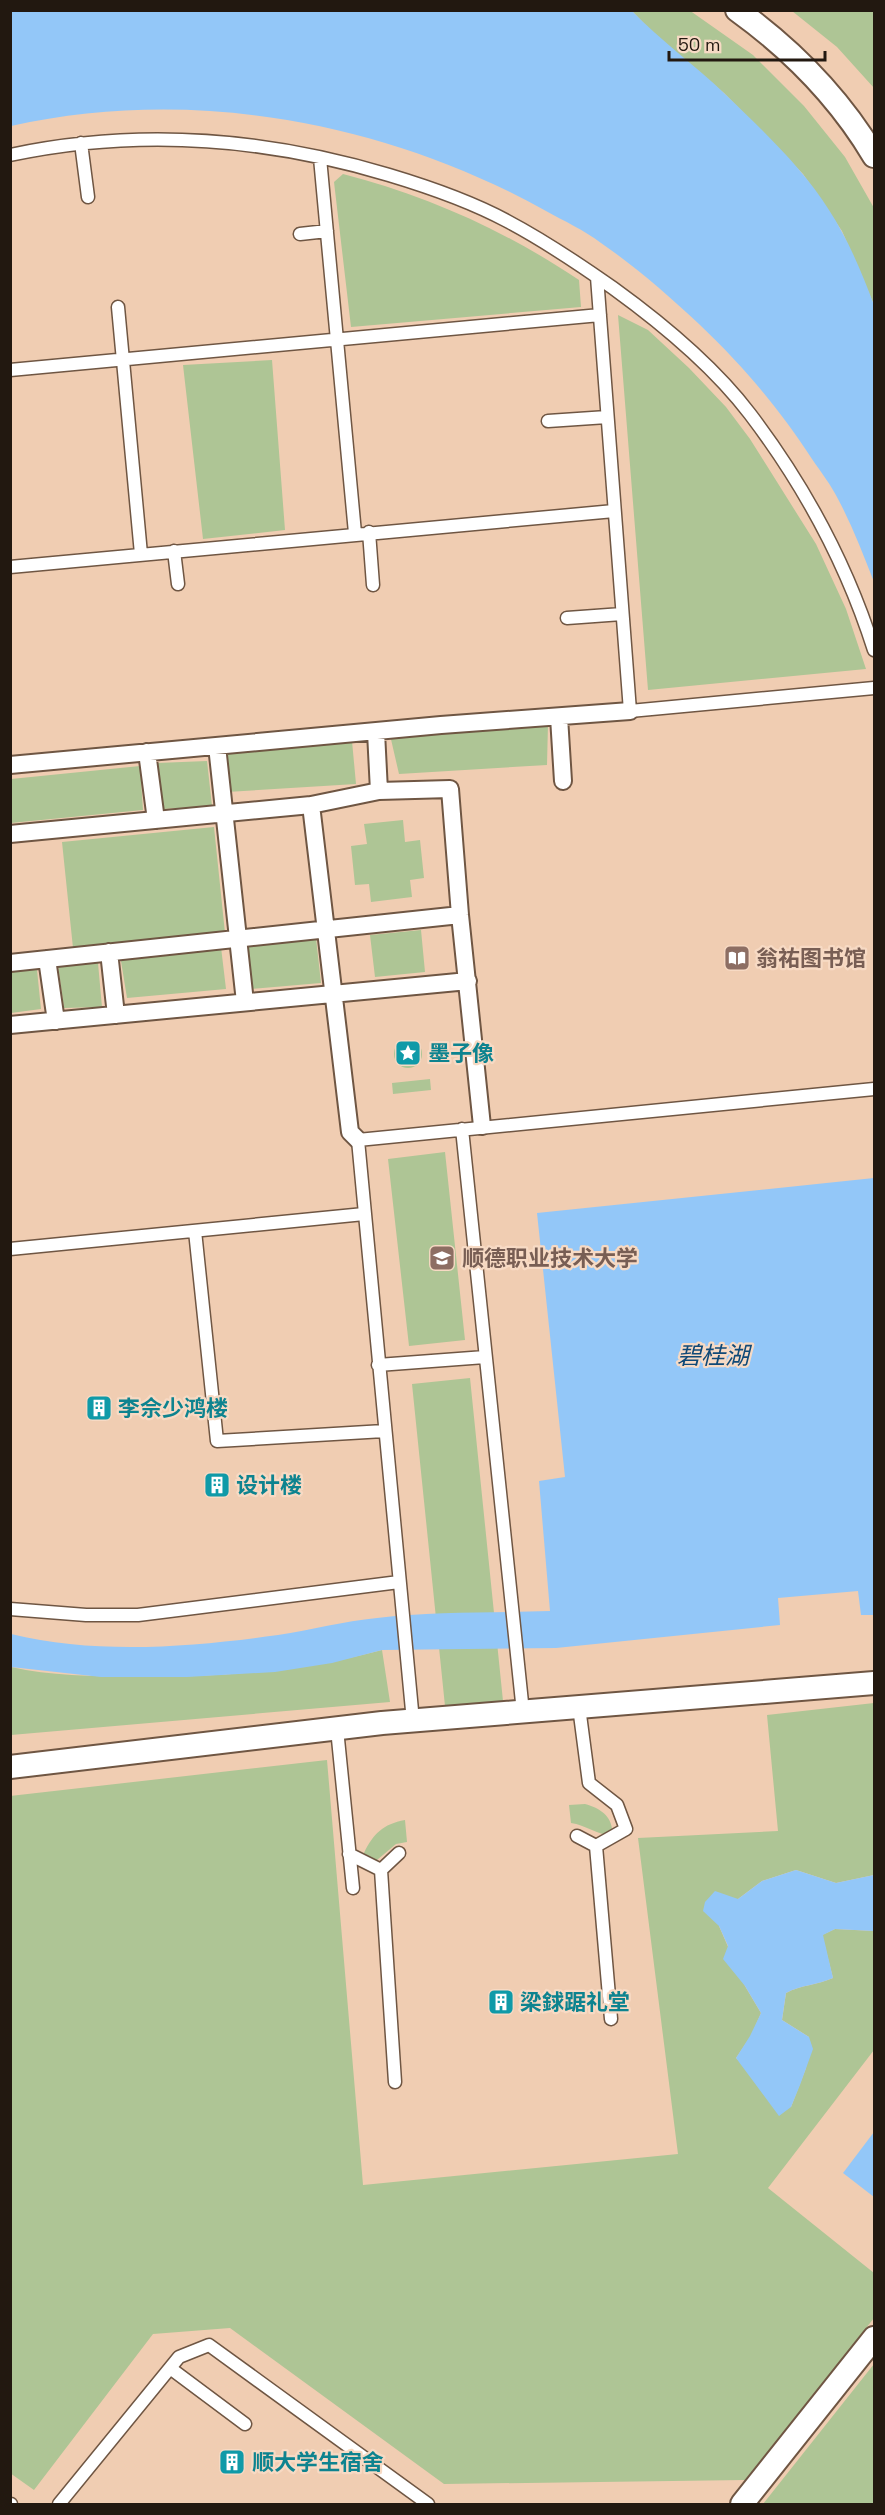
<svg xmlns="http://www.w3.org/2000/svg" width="885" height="2515" viewBox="0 0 885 2515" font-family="'Space Grotesk','Noto Sans SC',sans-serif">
<rect width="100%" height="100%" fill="#f7dac4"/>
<path fill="#f0cdb2" d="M11,11H874V2504H11Z"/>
<path fill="#aec595" d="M689,10L753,55L804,106L845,157L874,208V305L842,231L803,174L724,93L658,38L632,11Z
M792,11H874V88L837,47Z
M343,174C428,196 506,231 579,280L581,307L351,327L334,182Z
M618,315L648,330L689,368L726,407L750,439L816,544L846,609L866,669L648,690Z
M272,360L285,530L203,539L183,365Z
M548,724L547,765L399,774L390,735Z
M352,741L356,784L227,792L225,753Z
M207,761L212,806L163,809L157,763Z
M140,766L143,810L11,823V779Z
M403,820L405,842L420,840L424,878L410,880L412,897L371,902L369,884L355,885L351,846L367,844L364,824Z
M214,827L225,933L73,948L62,842Z
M421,930L425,972L375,977L370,935Z
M316,938L321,983L251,989L245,945Z
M221,947L226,989L127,998L120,955Z
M98,963L102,1007L64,1008L58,965Z
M37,970L41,1009L11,1013L10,971Z
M394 1054a14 14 0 1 1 28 0a14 14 0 1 1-28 0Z
M430,1079L431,1090L393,1094L392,1083Z
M445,1152L465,1340L409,1346L388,1159Z
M470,1378L503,1701L445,1706L412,1384Z
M382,1650L390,1702L11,1735V1667C50,1676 93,1676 133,1677C218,1677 300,1672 382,1650Z
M874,1703V1875L836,1883L796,1870L762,1881L738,1899L719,1926L745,1986L761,2013L751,2036L736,2058L791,2107L806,2068L809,2037L782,2020L786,1993C801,1985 817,1985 833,1978L822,1935L835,1929L874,1931V2050L768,2188L874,2273V2318L745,2480L444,2484L230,2328L153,2334L34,2490L10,2473V1796L327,1760L363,2185L678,2154L638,1838L778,1831L767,1715Z
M585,1804C601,1808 614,1818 612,1835C599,1836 586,1825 571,1823L569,1805Z
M405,1820L407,1842L396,1844L377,1860H365L364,1853C373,1834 383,1824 405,1820Z
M874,2364V2504H763Z"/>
<path fill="#93c7f8" d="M14,10L632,11C661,41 695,65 725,94C761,129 802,167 829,210C848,239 862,273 874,305V582C863,554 852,525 838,499C831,485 821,472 812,459C778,407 744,367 699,324C668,295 636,267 601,243C584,230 564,221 546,211C385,121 192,86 11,126L10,14Z
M874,1178V1615H861L858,1591L778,1598L780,1625L556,1648L382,1650L332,1663L275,1672L187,1677H101L11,1667V1634C97,1655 191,1647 278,1635C311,1630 344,1621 377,1618C433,1611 493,1613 550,1611L539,1481L565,1477L537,1213Z
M796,1870L836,1883L874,1875V1931L835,1929L823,1935L833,1978C817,1985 801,1985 786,1993L782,2020L809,2037L813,2049L800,2085L791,2107L779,2116L736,2058L750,2036L761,2013L745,1986L723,1959L728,1946L719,1926L703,1911L705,1902L715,1891L738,1899L762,1881Z
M874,2132V2197L843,2173Z"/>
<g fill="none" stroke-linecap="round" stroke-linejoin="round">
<defs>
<path id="service" d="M81,143L88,197
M10,155C137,128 266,138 389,175C429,187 470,201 507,221C543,240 579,264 613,288C660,322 715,368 750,414C804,485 847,565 874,650
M320,158L355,533
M300,234L327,231
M597,277L630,711L874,688
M118,307L141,554
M10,370L600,315
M548,421L607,417
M369,532L373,585
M174,551L178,584
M10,567L614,511
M567,618L622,614
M462,1129L523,1712
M195,1231L217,1441L384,1431
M10,1249L364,1214
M378,1365L485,1357
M10,1609L86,1615H138L399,1582
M413,1721L358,1140L874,1089
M337,1729L353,1888
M577,1836L596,1846L626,1829L617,1805L589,1783L579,1707
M596,1846L611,2019
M349,1854L381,1870L399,1853
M381,1870L395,2082
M170,2368L245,2424
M10,2504H11
M59,2504L179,2357L209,2345L428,2504"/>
<path id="pedestrian" d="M559,717L563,781
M376,732L379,791
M217,746L245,1002
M147,752L156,820
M10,765L441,725L630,711
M311,805L350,1132L358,1140
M10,834L311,805L379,791L450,789L460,915L482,1126
M109,952L116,1015
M47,959L56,1021
M10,963L460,915
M10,1025L468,981"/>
<path id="minor" d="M737,10C791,49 840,99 874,156
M10,1767L382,1723L874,1683
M742,2504L874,2338"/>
</defs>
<use href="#service" stroke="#6f5643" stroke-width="15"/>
<use href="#pedestrian" stroke="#6f5643" stroke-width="20"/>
<use href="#minor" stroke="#6f5643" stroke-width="26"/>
<use href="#service" stroke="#fff" stroke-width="12"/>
<use href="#pedestrian" stroke="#fff" stroke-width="16"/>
<use href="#minor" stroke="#fff" stroke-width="22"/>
</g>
<defs>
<symbol id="library-square" viewBox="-11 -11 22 22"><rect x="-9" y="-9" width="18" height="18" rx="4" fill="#8d6e63" stroke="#f7dac4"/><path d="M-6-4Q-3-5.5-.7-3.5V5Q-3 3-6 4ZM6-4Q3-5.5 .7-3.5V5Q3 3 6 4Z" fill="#fff"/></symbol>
<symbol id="sight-square" viewBox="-11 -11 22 22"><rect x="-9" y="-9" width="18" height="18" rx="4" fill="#0f9aa8" stroke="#f7dac4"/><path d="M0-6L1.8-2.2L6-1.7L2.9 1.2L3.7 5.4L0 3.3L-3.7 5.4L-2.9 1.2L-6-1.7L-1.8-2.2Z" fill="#fff"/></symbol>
<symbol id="university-square" viewBox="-11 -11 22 22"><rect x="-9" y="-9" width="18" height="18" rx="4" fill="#8d6e63" stroke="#f7dac4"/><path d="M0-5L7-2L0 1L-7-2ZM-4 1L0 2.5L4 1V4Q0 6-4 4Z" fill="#fff"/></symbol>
<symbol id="building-square" viewBox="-11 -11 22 22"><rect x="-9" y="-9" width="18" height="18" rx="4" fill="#0f9aa8" stroke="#f7dac4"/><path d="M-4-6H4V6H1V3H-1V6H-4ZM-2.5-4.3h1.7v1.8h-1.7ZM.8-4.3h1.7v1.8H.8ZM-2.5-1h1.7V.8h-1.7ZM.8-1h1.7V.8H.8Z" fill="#fff"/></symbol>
</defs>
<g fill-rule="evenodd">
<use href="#library-square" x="722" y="943" width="30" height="30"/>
<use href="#sight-square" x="393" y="1038" width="30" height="30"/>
<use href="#university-square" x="427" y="1243" width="30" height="30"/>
<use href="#building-square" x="84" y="1393" width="30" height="30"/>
<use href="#building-square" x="202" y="1470" width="30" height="30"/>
<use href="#building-square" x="486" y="1987" width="30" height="30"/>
<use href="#building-square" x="217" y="2447" width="30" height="30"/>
</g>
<g text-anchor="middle" stroke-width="4.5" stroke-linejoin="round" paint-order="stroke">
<g font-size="22" font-weight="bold" fill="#785e54" stroke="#f7dac4" text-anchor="start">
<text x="756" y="966">翁祐图书馆</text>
<text x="462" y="1266">顺德职业技术大学</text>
</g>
<g font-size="22" font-weight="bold" fill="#0d838f" stroke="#f7dac4" text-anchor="start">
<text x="428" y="1061">墨子像</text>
<text x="118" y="1416">李佘少鸿楼</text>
<text x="236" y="1493">设计楼</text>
<text x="520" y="2010">梁銶踞礼堂</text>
<text x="252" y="2470">顺大学生宿舍</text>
</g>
<g font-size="24" font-style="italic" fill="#104977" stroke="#f7dac4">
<text x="713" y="1364">碧桂湖</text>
</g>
</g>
<rect width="885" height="2515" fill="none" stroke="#221810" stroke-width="24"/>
<path d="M669 51v9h156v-9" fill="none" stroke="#221810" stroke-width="3"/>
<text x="678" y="51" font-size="18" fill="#221810" stroke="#f7dac4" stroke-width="4.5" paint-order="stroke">50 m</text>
</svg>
